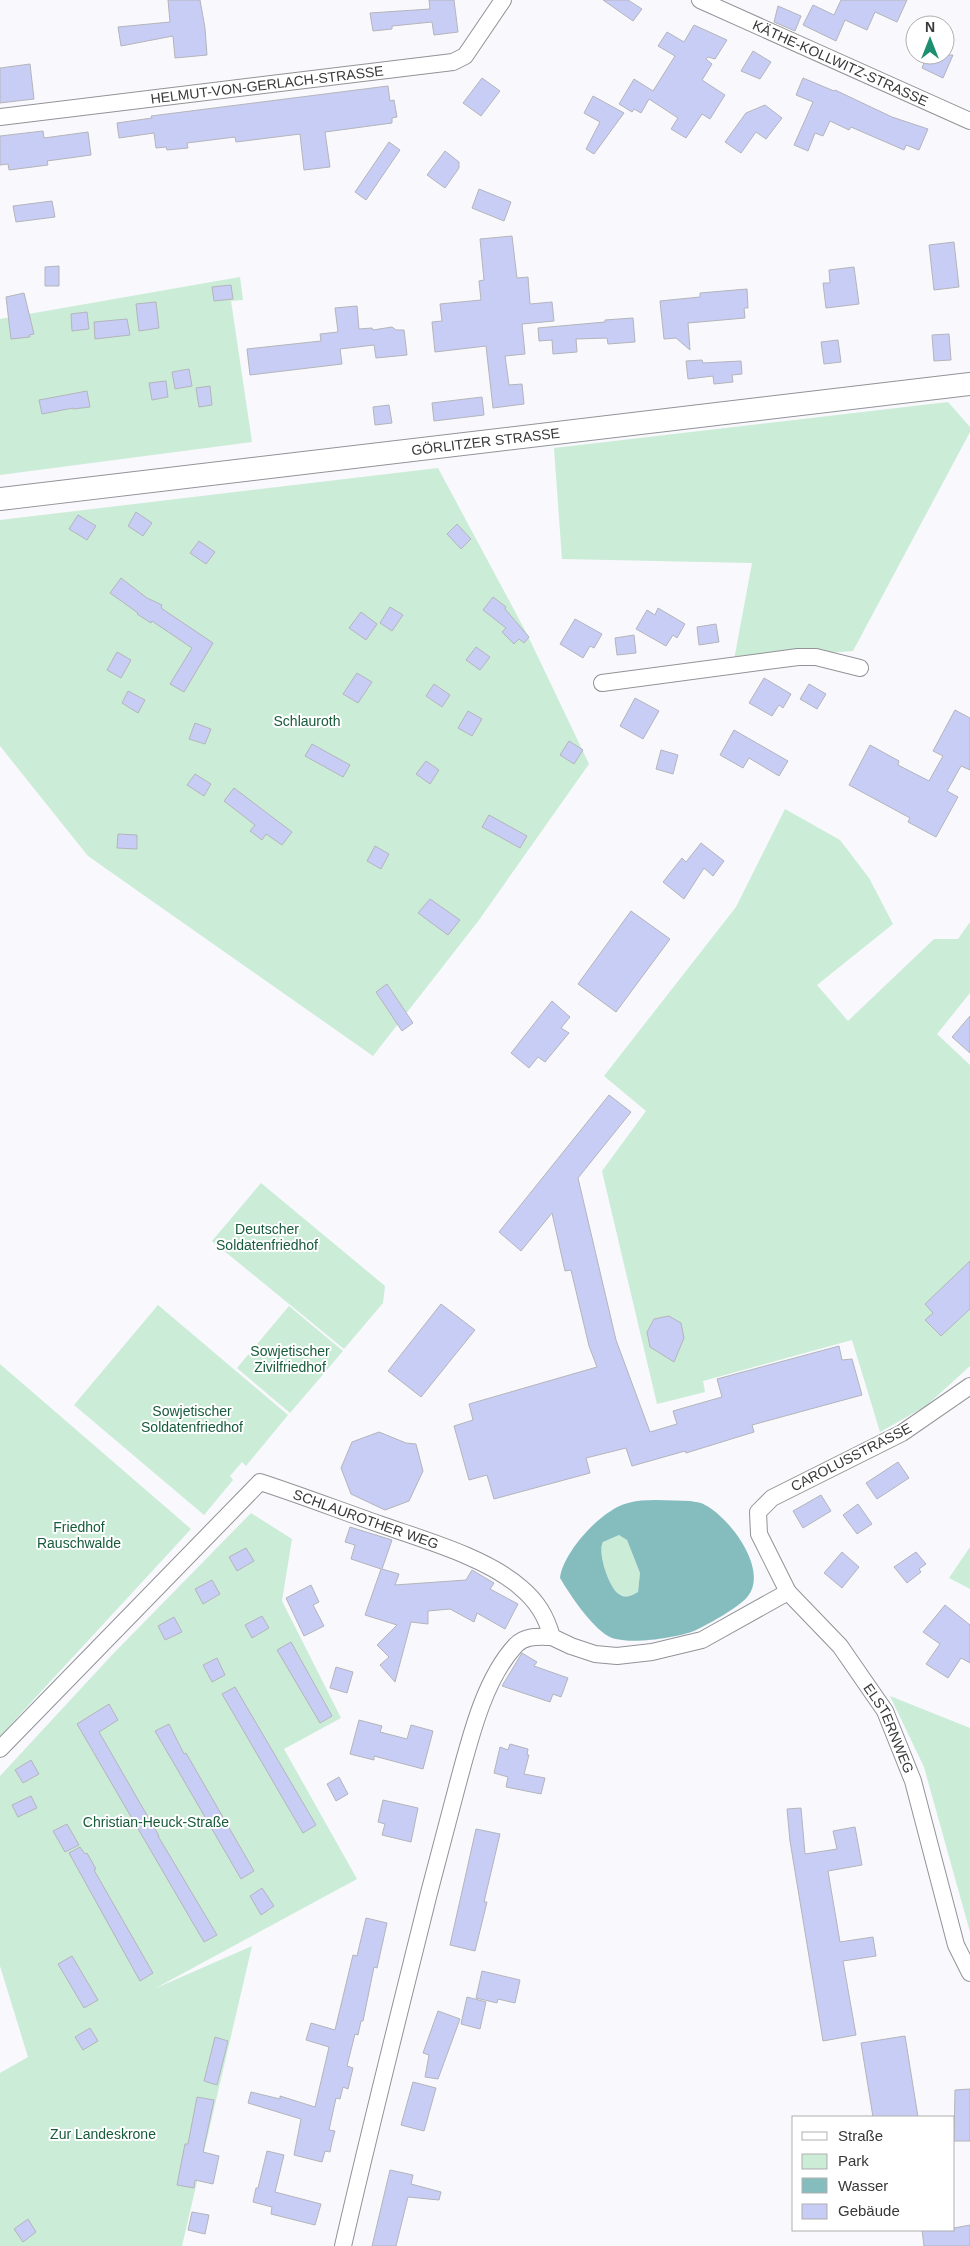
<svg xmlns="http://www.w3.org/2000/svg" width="970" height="2246" viewBox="0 0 970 2246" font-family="Helvetica,sans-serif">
<rect width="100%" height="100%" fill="#f8f8fd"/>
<path fill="#cbecd7" d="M240,277L243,300L231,301L252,442L0,475V319Z
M948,402L970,427V432L853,651L734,660L752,563L562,559L554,448Z
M438,468L527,634L589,764L479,920L373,1056L88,856L0,746V520Z
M785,809L840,840L869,878L893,924L817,985L848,1021L934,939H958L970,922V993L937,1034L970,1065V1366L926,1406L880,1432L852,1340L703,1381L705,1392L657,1404L602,1171L646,1111L604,1076L736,907Z
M261,1183L385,1286L383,1303L344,1349L212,1241Z
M158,1305L288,1415L246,1466L242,1462L230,1476L233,1480L204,1515L74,1405Z
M289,1306L343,1351L290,1413L237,1368Z
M0,1364L191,1529L0,1736Z
M251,1513L292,1539L282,1601L341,1718L284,1749L357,1879L154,1989L252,1946L182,2246H0V2073L28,2057L0,1966V1776L112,1655Z
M619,1535L627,1540L640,1573L638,1592C631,1596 625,1599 619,1594C609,1588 597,1552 603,1542Z
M970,1547V1589L949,1578Z
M890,1696L970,1728V1932L924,1767Z"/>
<path fill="#85bdbf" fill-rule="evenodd" d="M690,1501C695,1502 701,1502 705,1505C729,1517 769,1569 748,1596C740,1607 707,1625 694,1631C677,1638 624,1646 608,1636C591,1626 570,1595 560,1578C563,1552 602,1509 628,1503C645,1498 672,1501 690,1501ZM619,1535L627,1540L640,1573L638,1592C631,1596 625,1599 619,1594C609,1588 597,1552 603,1542Z"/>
<path fill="#c8cdf6" stroke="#b4b5ba" d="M168,0H200L205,28L207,55L175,58L173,36L121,46L118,27L170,22Z
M429,0H454L458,32L434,35L432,22L392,26V29L373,31L370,13L430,9Z
M603,0H628L642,9L633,21Z
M841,0H907L897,22L875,12L867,30L845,20L836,41L803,25L813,5L834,15Z
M778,6L801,16L795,31L774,22Z
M694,25L727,40L715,59L708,57L706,59L712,64L702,80L725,95L710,119L702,114L686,138L671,129L678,118L649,99L641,113L634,109L632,112L619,104L634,79L653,91L675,56L658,46L667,32L684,42Z
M753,51L771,62L760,79L741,71Z
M927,55H953L943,78L922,68Z
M30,64L34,99L0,103V68Z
M482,78L500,91L481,116L463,103Z
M803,78L834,91L835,90L892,117L928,129L919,150L906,145L904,150L851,127L849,130L830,121L823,136L815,133L808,151L794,145L813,102L796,95Z
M388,86L390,101L394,100L397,117L392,118V123L325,132L330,167L304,170L300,134L236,142L235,137L187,143L188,148L167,150L166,147L156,148L154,133L119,138L117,123L152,118L151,116Z
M593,96L624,113L594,154L586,149L600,122L584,113Z
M765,105L782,118L766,139L756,132L741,153L725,142L746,113Z
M43,131L44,138L88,132L91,155L47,161L48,165L9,170L8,164L0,165V136Z
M389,142L400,150L366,200L355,192Z
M445,151L459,162V168L445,188L427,175Z
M479,189L511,202L504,221L472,208Z
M52,201L55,217L16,222L13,206Z
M512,236L517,278L528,277L530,304L552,302L554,321L522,324L525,354L505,356L509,385L522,384L524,404L493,408L486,346L435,352L432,322L442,321L440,304L481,300L479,281L484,280L480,239Z
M954,242L959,287L934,290L929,245Z
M59,266V286H45V267Z
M854,267L859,304L826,308L823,283H830L829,270Z
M231,285L233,299L214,301L212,287Z
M747,289L748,308H744L745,318L688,323L690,350L676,338L664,339L660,301L700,297V293Z
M24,293L34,334L29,335L30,337L11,339L6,297Z
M156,302L159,328L139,331L136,304Z
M357,306L359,329L372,328L373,330L392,327L396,330H404L407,355L376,358L374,345L340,349L342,364L250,375L247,349L321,341L320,334L338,332L335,308Z
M87,312L89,329L72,331L71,314Z
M633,318L635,342L608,344L607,338L576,339L577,352L553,354L552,340L539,341L538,328L605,322V320Z
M127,319L130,335L95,339L94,322Z
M949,334L951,360L934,361L932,335Z
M838,340L841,362L824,364L821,342Z
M702,360L703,363L741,361L742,374L732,375L733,382L714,384L713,376L688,379L686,361Z
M189,369L192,386L175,389L172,372Z
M166,381L168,397L152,400L149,383Z
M210,386L212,405L199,407L196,388Z
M87,391L90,407L73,409V408L42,414L39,400Z
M482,397L484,415L434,421L432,403Z
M389,405L392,423L375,425L373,407Z
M136,512L152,523L143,536L128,526Z
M78,515L96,526L87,540L69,529Z
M457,524L471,539L461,549L447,534Z
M199,541L215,552L206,564L190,553Z
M121,578L147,598L162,605L161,608L213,643L184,692L170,684L192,648L152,621L151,623L137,614L138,613L110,593Z
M493,597L506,607L505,609L529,637L524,643L519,639L514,644L502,632L506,628L483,610Z
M390,607L403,615L392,631L380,623Z
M658,608L685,624L677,638L673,635L666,646L636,629L647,610L655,615Z
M361,612L377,624L366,640L349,628Z
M575,619L602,634L594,648L590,646L583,658L560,644Z
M716,624L719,642L699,645L697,627Z
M634,635L636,653L617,655L615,638Z
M476,647L490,657L480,670L466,660Z
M117,652L131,660L121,678L107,670Z
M357,673L372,682L358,703L343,694Z
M764,678L791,694L783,708L779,705L772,716L749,703Z
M434,684L450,695L442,707L426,696Z
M809,684L826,694L817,709L800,699Z
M128,691L145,700L138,713L122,703Z
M635,698L659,711L643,739L620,726Z
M955,710L970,718V770L961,766L947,791L958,797L936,837L908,822L910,818L849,785L870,745L899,761L898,765L929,781L943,756L933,751Z
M468,711L482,719L472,736L458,728Z
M195,723L211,729L205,744L189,739Z
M734,730L788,761L779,776L749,758L743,768L720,755Z
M569,741L583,750L574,764L560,755Z
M312,744L350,765L343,777L305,756Z
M661,750L678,755L673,774L656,769Z
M426,761L439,770L430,784L416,774Z
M195,774L211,784L204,796L187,785Z
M234,788L292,832L282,845L266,834L262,840L250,831L255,825L224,801Z
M489,815L527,836L520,848L482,827Z
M118,834L137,835V849L117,848Z
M701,843L724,861L713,876L704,868L684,899L663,882L682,858L686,862Z
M375,846L389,854L381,869L367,861Z
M430,899L460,920L448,935L418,913Z
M631,911L670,939L616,1012L578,984Z
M387,984L413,1023L402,1031L376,992Z
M552,1001L570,1017L561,1028L569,1033L545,1062L538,1057L529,1068L511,1053Z
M970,1016V1053L952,1037Z
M609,1095L631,1112L578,1178L616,1340L650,1432L677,1424L673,1411L722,1397L717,1379L839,1346L842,1360L852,1359L862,1395L752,1425L754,1432L686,1453L685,1451L632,1466L626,1448L586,1458L590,1473L494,1499L487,1475L469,1480L454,1426L473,1420L469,1404L597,1367L589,1346L571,1270L565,1271L552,1213L521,1251L499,1232Z
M970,1261V1309L941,1336L925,1320L933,1313L925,1304Z
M441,1304L475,1330L421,1397L388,1371Z
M669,1316L681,1323L684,1338L674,1362L650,1347L647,1332L654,1319Z
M379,1432L406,1443L416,1444L423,1471L409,1501L385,1510L351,1494L341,1468L352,1442Z
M898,1462L909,1478L877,1499L866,1483Z
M821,1495L831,1511L803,1528L793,1511Z
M858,1504L872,1524L857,1534L843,1515Z
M350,1527L392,1540L382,1569L399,1574L395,1585L466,1580L472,1570L494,1583L490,1589L518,1604L505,1629L477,1613L474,1622L450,1609L428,1611V1624L411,1622L395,1682L380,1665L389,1657L377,1645L397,1625L365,1615L381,1569L351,1559L355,1545L345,1542Z
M246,1548L254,1561L237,1571L229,1557Z
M842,1552L859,1567L842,1588L824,1573Z
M916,1552L926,1564L919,1569L921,1572L907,1583L894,1567Z
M212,1580L220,1594L203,1604L195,1589Z
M311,1585L319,1602L313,1605L324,1626L304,1636L286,1598Z
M945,1605L970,1625V1663L961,1658L948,1678L926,1664L940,1644L923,1632Z
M262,1616L269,1628L252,1638L245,1625Z
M174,1617L182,1632L165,1640L158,1626Z
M291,1642L332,1716L320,1723L277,1650Z
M522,1653L537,1662L534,1666L568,1678L561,1697L553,1694L550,1702L502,1686Z
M217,1658L225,1675L212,1682L203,1665Z
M336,1667L353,1672L347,1693L330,1688Z
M235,1687L316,1825L303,1833L222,1694Z
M109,1704L118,1720L99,1732L159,1836H158L217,1935L204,1942L77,1724Z
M359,1720L382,1726L380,1732L407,1739L411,1725L433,1731L423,1769L374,1756V1760L350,1754Z
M169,1724L184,1754L186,1753L254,1871L241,1879L155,1731Z
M510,1744L528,1749L527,1755H529L524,1774L545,1778L541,1794L506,1787L508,1777L494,1773L500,1747L508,1750Z
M31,1760L39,1774L23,1783L15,1770Z
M339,1777L348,1794L336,1801L327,1784Z
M31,1796L37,1808L18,1817L12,1805Z
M383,1800L418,1808L411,1842L382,1835L385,1824L378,1822Z
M801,1808L805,1854L837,1849L833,1831L855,1827L862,1865L828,1871L831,1889L840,1942L873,1937L876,1956L843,1961L856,2035L823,2041L790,1841L787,1809Z
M67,1824L79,1845L65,1852L53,1831Z
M476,1829L500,1834L484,1902H487L475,1951L450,1945Z
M80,1847L85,1854L87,1853L96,1869L94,1870L153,1973L140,1981L69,1853Z
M262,1888L274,1906L261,1915L250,1896Z
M366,1918L387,1923L377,1968L374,1967L363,2021H361L358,2035L355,2034L347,2066L353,2068L348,2089L343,2087L340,2099L336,2098L329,2130L335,2131L332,2142L330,2152L325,2151L322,2162L294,2155L301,2119L248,2103L251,2092L280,2099V2096L315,2107L329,2047L306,2040L311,2023L335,2030L353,1955L357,1956Z
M72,1956L98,2000L84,2008L58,1964Z
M482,1971L520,1980L515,2003L498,1999L497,2003L476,1998Z
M467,1997L486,2002L480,2029L461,2024Z
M438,2011L460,2019L438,2079L425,2077L429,2055L423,2053Z
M90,2028L98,2041L83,2050L75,2037Z
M905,2036L918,2117H873L861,2043Z
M215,2037L228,2041L217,2085L204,2081Z
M413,2082L436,2088L424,2131L401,2125Z
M970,2089V2141H954L955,2090Z
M197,2097L214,2100L203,2152L219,2156L213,2184L195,2180L194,2188L177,2185L185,2144H188Z
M267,2151L284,2155L275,2192L321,2204L315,2225L271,2214L272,2207L253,2202L256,2188H258Z
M390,2170L413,2175L411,2184L441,2192L439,2200L408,2197L396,2246H372Z
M192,2212L209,2215L205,2234L188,2230Z
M28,2219L36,2232L23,2242L14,2229Z
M970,2225V2246H924L922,2230H954V2228Z"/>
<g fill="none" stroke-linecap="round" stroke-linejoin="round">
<defs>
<g id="street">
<path id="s1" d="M700,0L970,121"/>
<path id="s2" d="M0,117L453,62L465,56L503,0"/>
<path d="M602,683L798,657H816L860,668"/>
<path id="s3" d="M970,1386L902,1433L772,1498L758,1512L759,1534L788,1592L840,1646L885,1711L913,1781L956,1945L970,1973"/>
<path id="s4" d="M0,1749L260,1482C300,1495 339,1510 379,1524C421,1539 486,1557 520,1587C537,1601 546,1616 552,1637L571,1646L595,1654L617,1656L652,1652L702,1640L788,1592"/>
<path d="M343,2246C370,2128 400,2010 429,1893C439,1856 448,1820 458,1783C470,1739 484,1679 516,1645C526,1635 539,1637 552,1637"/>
</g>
<g id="secondary">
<path id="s5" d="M0,499L970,384"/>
</g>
</defs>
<use href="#street" stroke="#929397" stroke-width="18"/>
<use href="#secondary" stroke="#929397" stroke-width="24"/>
<use href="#street" stroke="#fff" stroke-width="16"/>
<use href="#secondary" stroke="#fff" stroke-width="22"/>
</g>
<g text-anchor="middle" stroke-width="4" stroke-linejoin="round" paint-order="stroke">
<g font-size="14" fill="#38383a" stroke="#fff">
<text dy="5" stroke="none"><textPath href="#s1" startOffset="154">KÄTHE-KOLLWITZ-STRASSE</textPath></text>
<text dy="5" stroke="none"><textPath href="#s2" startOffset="269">HELMUT-VON-GERLACH-STRASSE</textPath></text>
<text dy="5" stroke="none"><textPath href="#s5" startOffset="489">GÖRLITZER STRASSE</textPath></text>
<text transform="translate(851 1457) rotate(-27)" y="5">CAROLUSSTRASSE</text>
<text dy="5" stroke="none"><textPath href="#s4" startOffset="485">SCHLAUROTHER WEG</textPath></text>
<text dy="5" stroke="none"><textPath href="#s3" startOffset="506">ELSTERNWEG</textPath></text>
</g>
<g font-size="14" fill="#165b3a" stroke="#fff">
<text x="307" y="726">Schlauroth</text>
<text x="267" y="1234">Deutscher<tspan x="267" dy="16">Soldatenfriedhof</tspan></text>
<text x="290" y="1356">Sowjetischer<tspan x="290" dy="16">Zivilfriedhof</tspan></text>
<text x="192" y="1416">Sowjetischer<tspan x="192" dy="16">Soldatenfriedhof</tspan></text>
<text x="79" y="1532">Friedhof<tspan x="79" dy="16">Rauschwalde</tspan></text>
<text x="156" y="1827">Christian-Heuck-Straße</text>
<text x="103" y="2139">Zur Landeskrone</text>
</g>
</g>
<rect x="792" y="2116" width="162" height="115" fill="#ffffff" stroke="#afafb0"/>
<rect x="802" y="2132" width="25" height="8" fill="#ffffff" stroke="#afafb0"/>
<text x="838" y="2141" font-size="15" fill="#38383a">Straße</text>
<rect x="802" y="2154" width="25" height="15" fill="#cbecd7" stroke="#afafb0"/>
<text x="838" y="2166" font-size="15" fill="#38383a">Park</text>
<rect x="802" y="2178" width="25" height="15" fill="#85bdbf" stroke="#afafb0"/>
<text x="838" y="2191" font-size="15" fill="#38383a">Wasser</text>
<rect x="802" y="2204" width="25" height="15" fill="#c8cdf6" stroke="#afafb0"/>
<text x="838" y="2216" font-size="15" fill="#38383a">Gebäude</text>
<g transform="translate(930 40)"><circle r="24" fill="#ffffff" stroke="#afafb0"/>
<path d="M0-4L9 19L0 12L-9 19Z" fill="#1c8f71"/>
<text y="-8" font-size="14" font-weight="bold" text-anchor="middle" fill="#38383a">N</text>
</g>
</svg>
